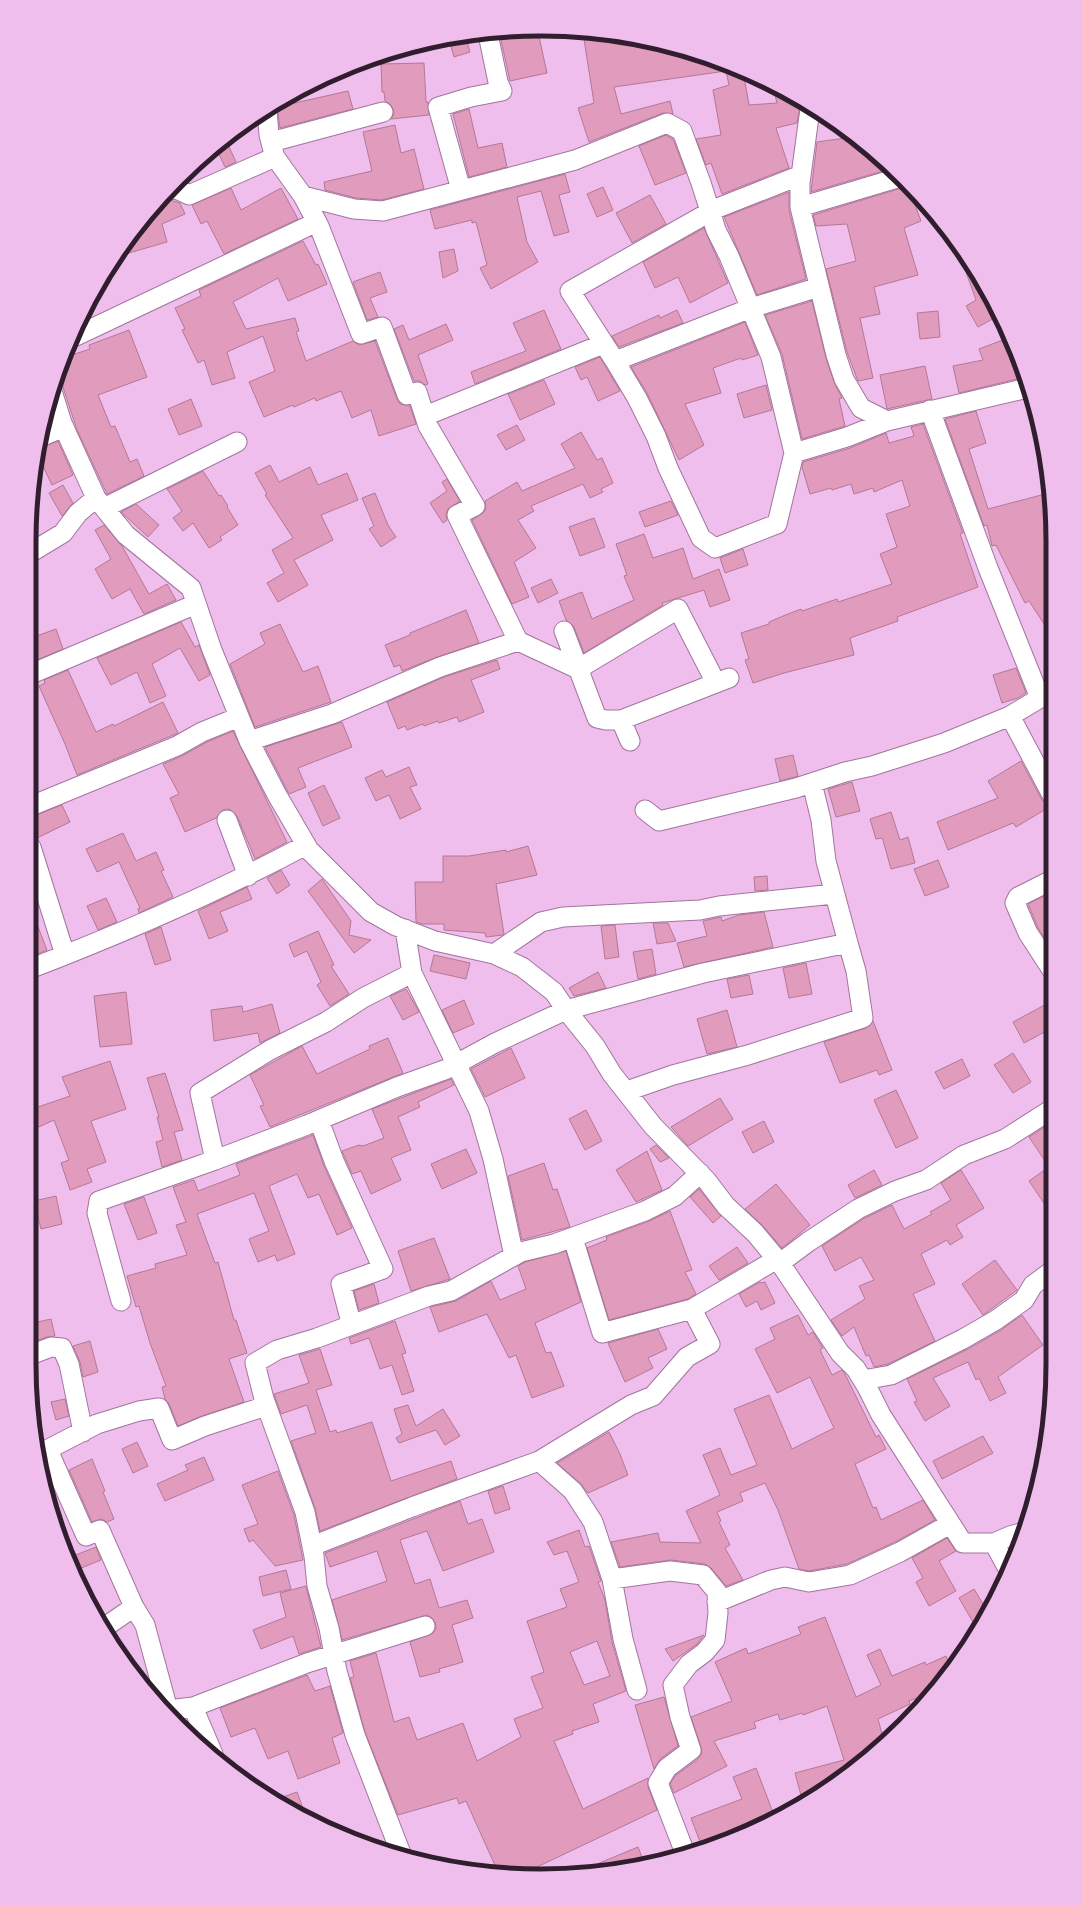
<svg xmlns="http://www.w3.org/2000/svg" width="1082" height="1905" viewBox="0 0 1082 1905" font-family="Cabin,sans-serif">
<rect width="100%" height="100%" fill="#f0beec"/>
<path fill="#e09bbd" stroke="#b47896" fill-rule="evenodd" d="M538,32L547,73L510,81L501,40Z
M583,33L641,39L737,68L743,71L749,105L777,103L773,87L801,102L797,123L776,128L789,168L722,194L711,163L706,165L696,139L721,135L713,90L729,85L726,71L614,87L621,114L670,101L673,114L663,113L589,142L578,108L594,103Z
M466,38L470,52L454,57L450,43Z
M424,63L426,102H428L429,115L391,119L394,114L393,109L390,104L385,101L384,92H382L381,64Z
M348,91L353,109L280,128L277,107Z
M469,109L478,148L502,143L507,167L469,177L453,114Z
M395,125L401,153L414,149L424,189L382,200L356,198L325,190L324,182L372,171L363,132Z
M666,135L673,139L686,173L655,185L639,146Z
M852,137L890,169L811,192L817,142Z
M226,140L236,162L225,167L216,148Z
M565,174L570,192L559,195L569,232L554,236L541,191L517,197L527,242L538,262L491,289L480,268L487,265L476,222L472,223V220L435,229L430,210Z
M908,186L921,221L904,228L918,275L874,287L880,314L860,318L873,378L858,381L847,352L826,269L856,261L847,224L816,226L813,215Z
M603,187L613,210L597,217L587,194Z
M231,188L241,210L281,188L298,219L224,254L207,221L201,224L192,205Z
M789,192V210L806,279L757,295L724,217Z
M650,195L666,224L632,243L616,213Z
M163,198L180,203L185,214L162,224L167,242L115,257Z
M704,228L728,283L690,303L678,277L655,288L643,262Z
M303,241L316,265L318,264L327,284L288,301L278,278L233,302L246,329L295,318L299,331L296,332L306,361L353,341L359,345L375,341L397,399L400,404L410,406L416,424L379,436L371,410L352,418L341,391L316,401L315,398L294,407L293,405L264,417L249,382L275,371L263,336L227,352L235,378L212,385L204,360L198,363L182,330L185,329L175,308L201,296L199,290Z
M454,249L458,271L443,278L439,252Z
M965,259L984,285L998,316L978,327L966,306L976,300L962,261Z
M380,272L387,292L370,298L378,317L367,320L353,282Z
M812,301L826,358L834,382L842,398L839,399L845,426L802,439L782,354L765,315Z
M544,310L561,349L475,384L471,372L526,351L513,323Z
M677,310L683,323L619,347L612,336L659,315L660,318Z
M938,311L940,337L920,339L917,313Z
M745,322L758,355L742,360L741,358L713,368L721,393L685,404L704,445L679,460L647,393L631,367Z
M446,324L453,340L418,355L428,384L425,385L420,381H414L394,329L403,325L409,340Z
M129,330L147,377L98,395L111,427L115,426L130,462L137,459L144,476L107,494L77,430L58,372L66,357L90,349L89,345Z
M1008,338L1025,377L959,393L953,366L983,360L979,349Z
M600,357L620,391L598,401L587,377L581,380L575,367Z
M925,366L932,399L887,409L880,375Z
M544,380L555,404L520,420L508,394Z
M766,385L772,410L744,418L737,394Z
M191,399L202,426L179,435L168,409Z
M976,411L986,443L969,449L988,509L1049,493L1052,507V526L1043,528L1052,546V636L1029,601L1025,603L996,545L992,546L987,525L984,526L945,419Z
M923,424L963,533L960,534L978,587L897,617L898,621L850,638L854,655L784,673L753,683L745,660L749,659L741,633L769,624V622L783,616L801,609L802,611L837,599L838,602L892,584L880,554L897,547L886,514L910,506L902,480L874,492L873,488L854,494L851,484L832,490L831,488L810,494L802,467L803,462L850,448L886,433L889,443L914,436L911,427Z
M517,425L525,440L506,450L497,435Z
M581,432L597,460L602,458L613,483L601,489L603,492L590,498L583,484L531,506L534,511L518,520L536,548L514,562L529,597L512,604L472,520L484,512L486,507L485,501L517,482L522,491L575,468L561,444Z
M58,441L73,475L52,485L40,460L42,447Z
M270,465L279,482L310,467L318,485L347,473L358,500L321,515L333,540L294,560L308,585L278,602L267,583L284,573L272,550L293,538L265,495L267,494L255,473Z
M203,471L219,496L221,495L228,506L227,507L238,525L220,537L222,540L209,548L193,523L183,531L173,518L182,511L167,489Z
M447,479L460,501L448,509L446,514L447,520L443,523L430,503L447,491L442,482Z
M63,485L73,503L62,516L49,493Z
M375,493L388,525L396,537L381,547L369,529L374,526L362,498Z
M671,501L678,515L645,527L639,512Z
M136,504L159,525L148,537L121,512Z
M594,518L605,547L580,556L569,527Z
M104,525L122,546L149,594L167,584L176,600L144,614L130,589L112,599L95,569L111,559L95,530Z
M644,534L653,558L683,548L693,579L719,569L730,600L710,607L704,590L662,603L663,605L584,653L574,627L566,620L559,601L582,592L592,619L634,600L624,576L627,575L616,544Z
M743,549L748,565L725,573L720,558Z
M551,579L558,593L538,603L531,588Z
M466,610L479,643L437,657L402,671L400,665L394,667L385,645L410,635V633Z
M181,622L195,647L199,645L210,675L199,681L180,648L152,664L166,696L150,703L137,672L111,685L97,658Z
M280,624L303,672L318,666L331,702L255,727L230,664L265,644L260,633Z
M56,629L63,649L37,660L31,643V638Z
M497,660L500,669L471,680L484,712L459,722L457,717L439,723L438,721L424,726L423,724L407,730L405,726L398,729L387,702L444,677Z
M1016,668L1026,693L1018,698L1002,703L993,675Z
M68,670L96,732L113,724L114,726L163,702L178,733L77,775L65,744L39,686L45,683L44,680Z
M342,722L352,747L298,768L306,787L289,794L265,747Z
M233,731L287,842L255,859L237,816L229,809L223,810L216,818L185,832L170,798L179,794L163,764L182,756L207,742Z
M793,755L798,776L780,781L775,759Z
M1021,761L1042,800L1051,806L1016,827L1013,823L948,850L937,822L998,798L988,781Z
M409,767L417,785L410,787L421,809L400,819L389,795L376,801L365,778L382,770L386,777Z
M852,782L860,811L836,817L828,789Z
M324,785L340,818L323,826L308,793Z
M62,805L70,822L37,838L31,836V817Z
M891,812L900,840L908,837L915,863L891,869L883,840L882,838L876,839L870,819Z
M123,833L136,861L156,852L164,870L161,871L173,897L139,913L138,909L140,908L119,862L97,872L86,849Z
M528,846L537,875L496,884L504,934L503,935L486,937L485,933L444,930V924H422L416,922L415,882H443V856H469L506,850V852Z
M938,860L949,887L925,896L914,869Z
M281,870L290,885L277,894L267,878Z
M767,876L768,890L755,891L754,877Z
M322,879L351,921L349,935L371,940L354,953L308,891Z
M247,887L252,899L220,912L228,931L209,939L198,911Z
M1052,892V950L1038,928L1028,904Z
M106,898L117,922L98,930L87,906Z
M764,912L773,947L684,967L677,943L707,936L703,921L721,917L722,921L739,915Z
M32,914H33L47,950L32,956Z
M653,923H668L676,941L657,944Z
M615,925L619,957L605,959L601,926Z
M161,927L171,960L155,965L145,934Z
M318,931L334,965L331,966L349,994L330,1006L317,985L321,982L307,951L294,957L289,944Z
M652,949L656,974L638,979L633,952Z
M434,955L470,963L466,979L430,971Z
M806,963L812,994L789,998L783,968Z
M598,972L606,988L574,996L569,988Z
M749,975L753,994L731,998L727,979Z
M406,989L419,1012L403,1020L390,996Z
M126,992L132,1044L100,1047L94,996Z
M464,1000L474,1024L453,1033L442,1010Z
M1052,1001V1028L1024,1043L1013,1022Z
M272,1004L280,1033L260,1043L258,1033L214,1041L211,1010L242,1006L243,1012Z
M727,1010L737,1047L707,1054L697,1019Z
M873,1021L892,1070L879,1075L877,1070L840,1083L824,1042L866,1028Z
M388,1038L403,1073L270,1127L260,1106L264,1105L250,1075L302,1046L317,1074L353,1057L370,1049L369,1046Z
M511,1048L525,1078L485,1097L471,1069Z
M1013,1053L1031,1082L1013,1093L994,1065Z
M962,1059L970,1076L944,1089L935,1072Z
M110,1061L126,1109L91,1121L106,1162L87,1169L92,1182L70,1190L61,1163L69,1160L54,1120L32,1130V1111L35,1108L70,1096L62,1077Z
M165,1073L183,1130L174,1132L182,1160L162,1167L156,1142L163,1140L157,1117H159L147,1078Z
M451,1079L454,1085L418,1102L420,1107L398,1117L411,1150L391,1158L401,1180L371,1194L361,1171L352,1174L342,1151L359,1145L363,1146L384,1138L372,1109Z
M896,1090L918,1138L896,1148L874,1100Z
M720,1098L733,1119L688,1146L671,1127Z
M586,1110L602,1141L585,1150L569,1119Z
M764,1121L774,1142L753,1153L742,1132Z
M1052,1122V1215L1029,1181L1049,1167L1029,1137Z
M313,1135L324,1166L352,1228L337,1235L319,1194L308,1198L297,1174L269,1186L295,1254L277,1261L275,1255L258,1262L249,1239L269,1231L254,1193L197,1214L215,1263L218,1262L234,1320H236L247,1353L229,1359L244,1402L202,1416L178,1426L169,1404L165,1399L162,1387L166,1386L150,1343L139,1306L136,1307L127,1276L156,1268L155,1264L187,1255L176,1225L186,1222L173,1187L194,1180L198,1191L240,1175L236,1164Z
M656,1145L669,1158L660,1162L650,1149Z
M466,1149L477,1173L442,1189L431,1164Z
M647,1151L662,1190L636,1202L616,1170Z
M544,1163L553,1190L557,1189L570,1227L522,1240L508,1176Z
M874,1170L882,1185L855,1198L848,1185Z
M961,1170L984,1208L956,1225L963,1237L950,1245L947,1240L921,1254L935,1284L913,1294L935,1341L888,1364L874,1367L869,1355L866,1356L854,1327L842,1336L831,1320L865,1299L859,1286L874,1280L861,1257L835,1271L822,1246L863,1219L892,1205L904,1229L932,1214L930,1212L951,1200L941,1183Z
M776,1184L810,1225L782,1248L763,1226L745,1209Z
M699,1189L721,1216L713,1223L690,1197Z
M56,1196L62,1224L41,1229L34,1201Z
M144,1197L157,1233L138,1240L124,1204Z
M670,1211L692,1270L685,1272L696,1294L688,1299L609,1320L587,1248L607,1240L606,1237L649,1221Z
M434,1238L450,1279L411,1291L398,1251Z
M737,1247L748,1263L719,1280L709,1266Z
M566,1251L581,1302L535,1323L546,1353L551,1352L564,1386L532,1398L516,1355L509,1358L487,1314L439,1332L430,1307L456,1301L491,1281L500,1300L526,1289L518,1266L525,1262Z
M995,1260L1017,1290L983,1315L962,1284Z
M760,1282L761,1283L765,1282L775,1303L761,1310L757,1301L746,1307L739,1294Z
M374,1284L379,1303L359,1310L354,1291Z
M798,1315L808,1335L813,1332L823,1348L820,1350L832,1375L842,1370L844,1372L876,1437L879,1435L886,1449L855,1464L873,1508L876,1507L881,1520L923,1500L935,1520L895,1542L847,1564L809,1571L799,1569L778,1510L765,1483L740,1493L743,1501L717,1512L721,1521L719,1522L730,1545L725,1548L743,1580L726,1586L711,1568L705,1564L671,1560L620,1567L611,1542L658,1533L660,1542L701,1543L686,1511L720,1495L703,1455L720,1448L731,1475L757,1465L734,1409L769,1395L792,1449L834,1428L810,1377L777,1393L755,1349L775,1339L770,1328Z
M1022,1315L1043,1345L998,1377L1006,1393L990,1401L979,1378L976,1380L968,1362L933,1378L950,1406L925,1421L914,1402L917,1401L907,1379L968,1349L1001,1330Z
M51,1319L55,1336L47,1337L33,1342V1323Z
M395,1321L406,1353L402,1354L414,1391L402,1395L392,1365L380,1369L369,1338L351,1344L349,1338Z
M658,1329L667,1349L648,1358L653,1368L625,1382L608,1343Z
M90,1341L98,1372L83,1377L80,1362L73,1346Z
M320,1349L332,1385L316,1390L330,1432L336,1430L337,1433L372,1422L391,1481L451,1461L457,1479L320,1531L315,1508L291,1441L316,1433L307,1405L281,1414L274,1394L309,1383L299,1355Z
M65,1399L69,1416L56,1420L51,1402Z
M408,1405L416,1426L443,1409L460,1436L445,1445L436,1430L399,1443L396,1438L402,1434L394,1409Z
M609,1432L620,1454L628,1475L588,1493L580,1483L557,1463Z
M983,1436L993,1453L942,1479L933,1461Z
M137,1442L148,1466L133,1473L122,1449Z
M204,1457L214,1480L165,1501L157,1484L188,1470L185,1465Z
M92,1459L105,1491L103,1492L114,1519L107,1522L101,1519L92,1522L69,1470Z
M278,1471L294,1515L303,1560L275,1566L253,1540L249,1542L244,1529L258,1524L242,1485Z
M503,1486L510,1509L495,1514L488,1491Z
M460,1501L468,1524L482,1519L494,1552L443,1571L427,1531L400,1540L415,1584L430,1579L439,1608L467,1600L473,1618L452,1625L463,1662L439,1669L440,1672L420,1677L410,1642L433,1633L436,1628L435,1622L432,1618L427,1615L342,1640L332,1600L387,1581L377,1551L330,1567L325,1553Z
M579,1530L585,1547L589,1546L601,1581L598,1582L605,1600L612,1642L626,1691L593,1704L599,1722L572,1731L573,1734L554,1741L583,1809L648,1778V1787L657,1810L537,1867L540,1874L498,1872L466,1801L459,1804L457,1798L398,1815L365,1732L350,1678L354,1677L350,1661L376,1653L394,1722L409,1717L417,1740L463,1723L477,1761L521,1737L514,1719L543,1708L531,1677L544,1672L527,1621L567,1607L560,1589L579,1582L567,1551L554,1555L547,1542ZM597,1641L610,1676L584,1685L570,1652Z
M947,1538L956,1551L939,1561L956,1591L929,1606L916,1582L923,1578L912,1558Z
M96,1547L101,1560L74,1571L68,1558Z
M286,1570L291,1589L263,1596L259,1577Z
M306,1586L321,1647L299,1654L293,1636L261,1649L253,1630L286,1617L280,1593Z
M974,1589L986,1609L977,1629L959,1598Z
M825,1617L856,1697L881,1685L867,1655L880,1649L892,1676L925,1662L926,1665L946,1656L951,1669L934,1691L909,1701L910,1704L878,1719L884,1741L853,1770L802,1799L795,1773L844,1760L827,1706L803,1715L802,1713L780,1720L778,1714L754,1722L756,1728L714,1741L727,1766L674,1793L670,1784L675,1776L698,1759L702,1753L701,1747L691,1717L732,1701L715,1662L746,1648L748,1654L801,1634L798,1627Z
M704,1635L697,1644L673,1661L665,1649Z
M307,1675L315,1691L330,1686L343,1733L332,1738L340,1763L298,1779L288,1751L268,1759L255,1728L231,1737L220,1708Z
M664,1697L678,1746L660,1759L654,1769L635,1705Z
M187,1721L195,1739L177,1724Z
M756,1768L774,1815L747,1827L748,1830L702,1847L691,1818L742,1799L733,1777Z
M297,1792L307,1819L274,1800Z
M638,1847L645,1865L587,1873L585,1869Z"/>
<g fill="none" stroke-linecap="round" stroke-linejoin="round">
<defs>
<path id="minor" d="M812,108L810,109L800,183V207L836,355L844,379L861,408L887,421L1028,388
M267,110L269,135L274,154
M271,142L383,112
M801,175L715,209L570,291L615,361L751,308L819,287
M170,190L174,188L189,195L275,157L303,196L354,209L383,211L575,160L667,123L682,131L701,183L716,230L729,256L771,357L794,453L847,437L887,421
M461,190L438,107L471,97L502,91L498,82L488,34
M800,207L901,177
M76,336L317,222
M615,361L637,398L656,436L668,468L701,538L715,548L777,524L794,453
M53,394L62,423L96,498L126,535L191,588L212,650L249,741L277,795L309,850L371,912L396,926L435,941L494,954L522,967L554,992L566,1010L595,1046L612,1074L653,1126L707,1181L726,1206L755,1233L780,1263L840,1353L856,1369L867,1387L881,1415L963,1543H994L1010,1536L1024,1532
M425,416L603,344
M45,435L64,427
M104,508L237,442
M30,553L63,533L78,513L96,498
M564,631L597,718L606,720H621L729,678
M518,641L578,669L678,609L716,683
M31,674L196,604
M1010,716L1052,795
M621,720L630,741
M249,741L332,714L440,667L518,641L457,515L475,506L428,426L417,392L407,395L382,327L361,334L319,226L303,196
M812,783L821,820L826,861L848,943
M31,806L177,746L202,732L239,717
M645,810L659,821L796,788L845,772L872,766L944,743L1010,716L1040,698L988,568L930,410
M227,820L248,876
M31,847L65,955
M1052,880L1018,897L1015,903L1028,933L1052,970
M405,929L412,973L479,1111L493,1159L514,1256
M494,954L541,922L563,917L700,910L719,906L834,894
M32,968C125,932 218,892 306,845
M412,973L363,998L326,1022L270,1050L200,1093L215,1160L307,1125L397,1087L447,1069L495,1043L566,1010L703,973L848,943L856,971L863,1018L748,1055L673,1075L627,1091
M319,1120L334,1161L383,1269L341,1284L349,1315L353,1324
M573,1238L602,1333L692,1309L777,1259
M780,1263L808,1242L858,1209L895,1191L926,1180L964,1155L1005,1139L1052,1109
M121,1301L97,1213L99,1201L215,1160
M33,1354L51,1347L62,1348L69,1364L83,1432
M863,1380L891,1375L963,1339L996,1320L1024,1300L1033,1285L1052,1271
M48,1450L86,1536L100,1530L134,1607L145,1625L168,1710L193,1707L307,1663L425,1626
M39,1454L97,1424L139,1411L159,1408L172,1440L205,1426L266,1406
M539,1461L631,1405L653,1396L687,1357L710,1344L692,1309
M994,1543L1007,1567
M312,1546L412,1507L539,1461L573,1491L593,1522L612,1579L670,1571L703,1575L717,1592L718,1613L715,1640L705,1652L689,1664L673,1685L680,1717L691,1750L667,1768L658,1783L685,1853
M612,1579L623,1639L637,1690
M717,1602L771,1580L785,1577L809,1582L850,1575L900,1552L950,1524
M105,1627L134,1607
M193,1707L213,1754
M402,1856L355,1735L337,1671L329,1628L317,1586L314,1556L305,1512L264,1399L255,1363L277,1350L317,1338L429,1296L451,1291L521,1252L554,1244L645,1211L675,1196L700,1173"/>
</defs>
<use href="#minor" stroke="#a2749f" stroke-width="21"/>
<use href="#minor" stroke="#fff" stroke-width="19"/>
</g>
<path d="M0 0H1082V1905H0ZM541 36H541A505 505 0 0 1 1046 541V1364A505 505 0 0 1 541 1869H541A505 505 0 0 1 36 1364V541A505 505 0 0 1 541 36Z" fill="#f0beec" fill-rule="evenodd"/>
<path fill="none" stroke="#301e2f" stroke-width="5" d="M541 36H541A505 505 0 0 1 1046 541V1364A505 505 0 0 1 541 1869H541A505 505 0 0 1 36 1364V541A505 505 0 0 1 541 36Z"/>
</svg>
